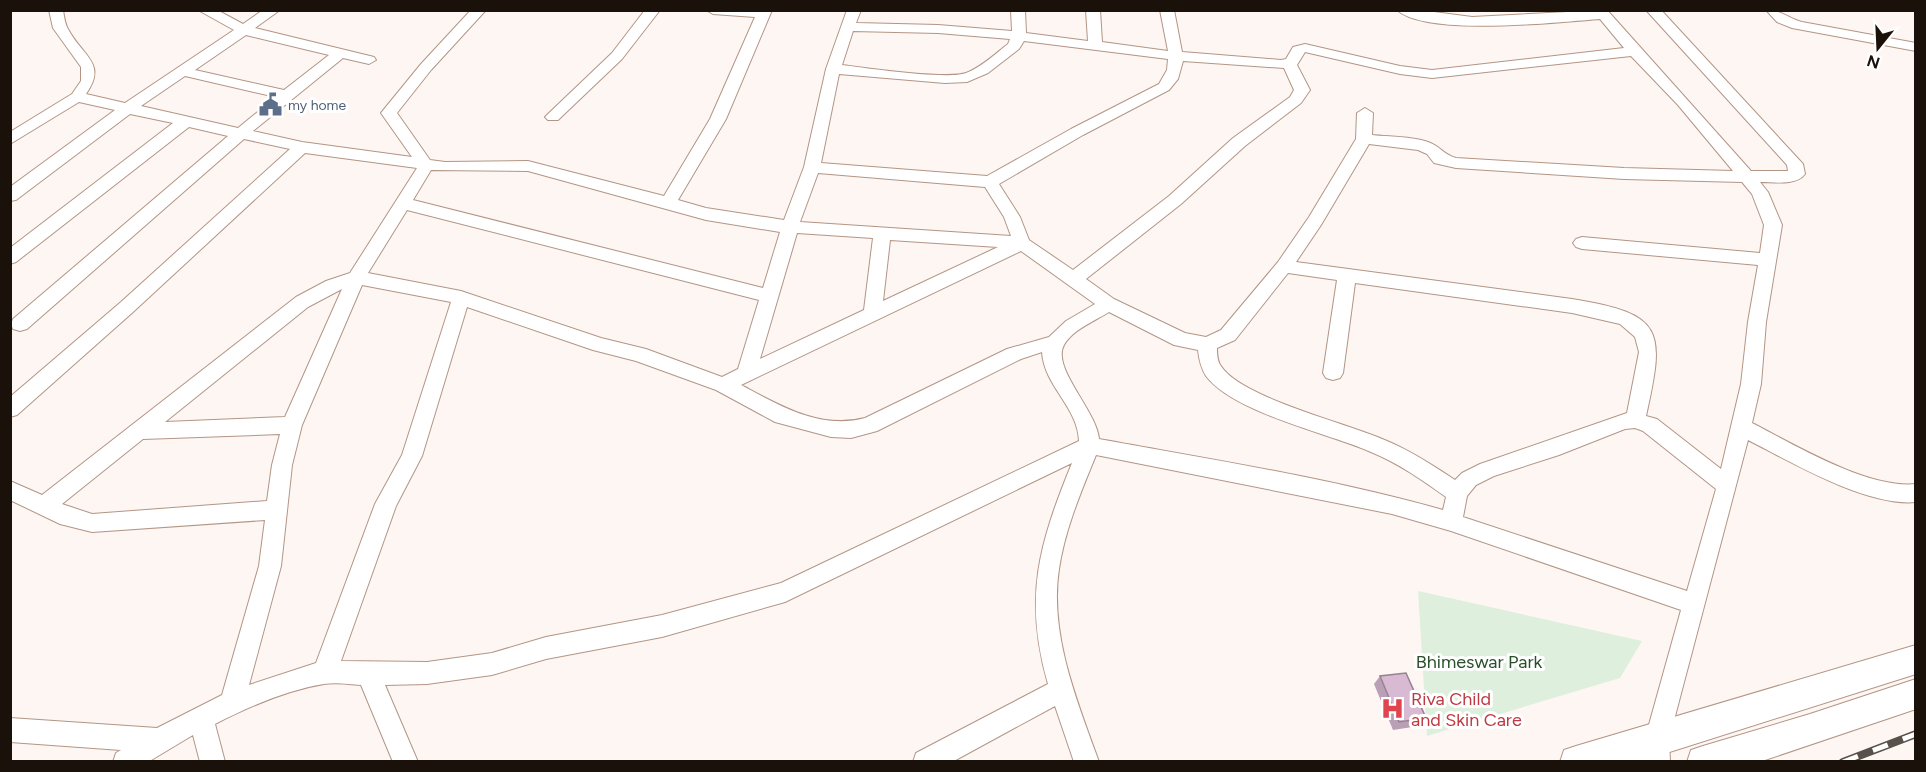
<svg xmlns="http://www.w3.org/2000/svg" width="1926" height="772" viewBox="0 0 1926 772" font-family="Figtree,sans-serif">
<rect width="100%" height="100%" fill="#fdf6f3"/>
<path fill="#deefde" d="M1418,591L1642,641L1620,678L1427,736Z"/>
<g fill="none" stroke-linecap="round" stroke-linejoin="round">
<defs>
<path id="minor" d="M49,10H63C64,16 65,24 68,29C82,56 108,63 86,94L125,103L234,30L198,10H217L243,24L263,10H280L255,28L374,57L376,60L369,64L343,58L253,131L302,142L412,157L381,113L421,64L471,10H486L431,70L397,113L430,160L445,162L528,161L664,196L710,119L755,17L713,14L706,10H772L726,119L678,200L706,208L784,220L804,167L826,69L847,10H861L856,23L938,25L1012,31L1011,10H1025L1026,33L1088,41L1086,10H1100L1102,42L1168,51L1160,10H1174L1182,52L1281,60L1286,59L1293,47L1305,44L1400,66L1432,70L1624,48L1600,19C1559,22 1427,37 1397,10H1419L1472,17L1607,10L1751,171H1788L1787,165L1646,10H1661L1803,164L1805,174C1796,186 1774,182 1760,182L1768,192L1782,225L1766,322L1761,384L1752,423C1795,445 1868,489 1916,484V502C1867,507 1791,462 1748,440L1669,739L1670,762H1644L1645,739L1681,610L1451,531L1392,514L1096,455C1081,492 1065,529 1059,569C1049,634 1077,701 1099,762H1074L1055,706L952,762H913L916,753L1048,684C1023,597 1039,544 1072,463L785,602L662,637L546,659L492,675L427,684L385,685L418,762H393L361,685C349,684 335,682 324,684C287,690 248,707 215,724L225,762H200L193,735L148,762H113L116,753L121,750L10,742V718L157,728L222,695L259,566L265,520L92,532L60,524L10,500V481L42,495L296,297L326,281L350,273L417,168L305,153L133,312L17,415L10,417V397L121,302L290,149L244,139L27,329L20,331L13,329L11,324L13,319L228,136L189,127L16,262L10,264V248L173,123L130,114L16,200L10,201V187L115,110L79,102L10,144V132L72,94L81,81V67L53,28ZM853,31L938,33L1010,39L1008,44C995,54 982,67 966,73C947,80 866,68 842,65ZM246,35L329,55L284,90L195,70ZM1024,41L1168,59L1167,70L1159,84L1071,129L987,176L821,163L839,74L945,83L967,82L988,73L1019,49ZM1305,52L1400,74L1432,78L1631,56L1678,105L1733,171L1624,168L1456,158C1444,155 1440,146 1428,142C1411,136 1390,137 1372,135L1373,113L1365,108L1357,113L1356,139L1309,217L1278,262L1221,330L1206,337L1185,333L1114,299L1086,279L1181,204L1245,146L1301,103L1310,90L1297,65ZM1183,61L1284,68L1294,90L1290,97L1233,138L1169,196L1073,270L1029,240L1020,217L999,184L1083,135L1169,90L1178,79ZM185,76L276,97L238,128L141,106ZM1369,144L1418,150L1427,154L1434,163L1456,168L1624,179L1742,182L1752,194L1764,225L1760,253L1582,237L1576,239L1573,243L1576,247L1582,249L1758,265L1748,322L1741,384L1721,469L1657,419L1646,416C1665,330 1665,314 1572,299L1296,262L1321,225ZM431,170L528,171L706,220L780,232L763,288L413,200ZM818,173L985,187L1004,217L1011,236L800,222ZM407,210L759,300L738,369L722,377L646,349L601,338L461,291L368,273ZM797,233L873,238L864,310L760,359ZM890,240L998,247L883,301ZM1021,251L1095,304L1066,321L1049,337L1007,349L865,418C820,430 779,405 741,385ZM1288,273L1337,280L1323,373L1326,378L1333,380L1340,378L1343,373L1355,283L1572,313L1620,324L1635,337L1639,352L1627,413L1480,464L1462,473L1455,480C1434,466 1411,451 1387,441C1350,424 1241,398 1221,366C1217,361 1217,353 1217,348L1235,340ZM362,285L451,302L402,455L375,504L316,663L249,685L281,566L292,465L302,425ZM342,289L285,417L165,422L308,307ZM467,307L593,350L636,361L716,390L775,422L831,437L851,438L877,431L1021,359L1042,352C1044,386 1078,407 1079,441L781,583L662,615L546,637L492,653L427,662L341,661L396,506L422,456ZM1109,312L1174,345L1198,350C1199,359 1201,368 1206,376C1234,413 1328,433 1371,452C1398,463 1422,480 1446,497L1443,510C1330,478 1214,460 1099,439C1097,411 1051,368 1064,345C1072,330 1095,321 1109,312ZM1635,428L1643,431L1716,489L1687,591L1463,517L1467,496L1476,485L1494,476L1559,455L1625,429ZM280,434L272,465L267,501L92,514L62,504L143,439Z
M645,10H660L622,59L558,120H548L545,117L548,114L612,53Z
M1766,10C1781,10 1788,18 1802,22L1916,43V51L1792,28L1777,22Z"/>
<path id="tertiary" d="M1916,645V674L1638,762H1560L1564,750L1576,746Z
M1916,679V709L1759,762H1687L1691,750L1703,746L1810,714Z"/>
</defs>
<use href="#minor" stroke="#b39585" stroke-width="2"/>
<use href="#tertiary" stroke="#b39585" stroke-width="2"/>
<use href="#minor" fill="#fff" fill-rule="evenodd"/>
<use href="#tertiary" fill="#fff" fill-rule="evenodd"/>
<defs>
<path id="rail" d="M1843,762L1916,734"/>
</defs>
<use href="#rail" stroke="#59504b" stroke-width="8"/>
<use href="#rail" stroke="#fff" stroke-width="5" stroke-dasharray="16" stroke-linecap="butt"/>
</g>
<path fill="#baa0b5" d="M1380,676L1426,718L1419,726L1393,730L1374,684Z"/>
<path fill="#d8bad2" stroke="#978293" stroke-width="1.5" d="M1406,673L1426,718L1399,722L1380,676Z"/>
<defs>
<symbol id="civic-bare" viewBox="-9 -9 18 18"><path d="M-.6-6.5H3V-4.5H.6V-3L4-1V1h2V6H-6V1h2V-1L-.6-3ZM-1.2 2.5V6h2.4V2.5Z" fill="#5c6f8a" stroke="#fff" stroke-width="2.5" paint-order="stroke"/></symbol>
<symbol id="hospital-bare" viewBox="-9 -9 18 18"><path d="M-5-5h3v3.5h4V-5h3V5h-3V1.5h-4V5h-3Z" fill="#e0444e" stroke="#fff" stroke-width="2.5" paint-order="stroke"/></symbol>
</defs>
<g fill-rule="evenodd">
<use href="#civic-bare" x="254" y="88" width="33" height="33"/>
<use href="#hospital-bare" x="1376" y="692" width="33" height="33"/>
</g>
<g text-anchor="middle" stroke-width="6" stroke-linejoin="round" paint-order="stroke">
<g font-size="14" fill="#4e5e75" stroke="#fff" text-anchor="start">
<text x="288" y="110">my home</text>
</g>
<g font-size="18" fill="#29502b" stroke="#fff">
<text x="1479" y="668">Bhimeswar Park</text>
</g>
<g font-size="18" fill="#be3a42" stroke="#fff" text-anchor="start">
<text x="1411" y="705">Riva Child<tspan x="1411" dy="21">and Skin Care</tspan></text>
</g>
</g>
<rect width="1926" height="772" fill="none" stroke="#1b110b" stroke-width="24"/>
<g transform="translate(1878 48) rotate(198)" stroke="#ffffff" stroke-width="4.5" paint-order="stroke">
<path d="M0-4.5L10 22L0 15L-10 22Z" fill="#1b110b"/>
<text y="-9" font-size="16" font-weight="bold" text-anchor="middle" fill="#1b110b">N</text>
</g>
</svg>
